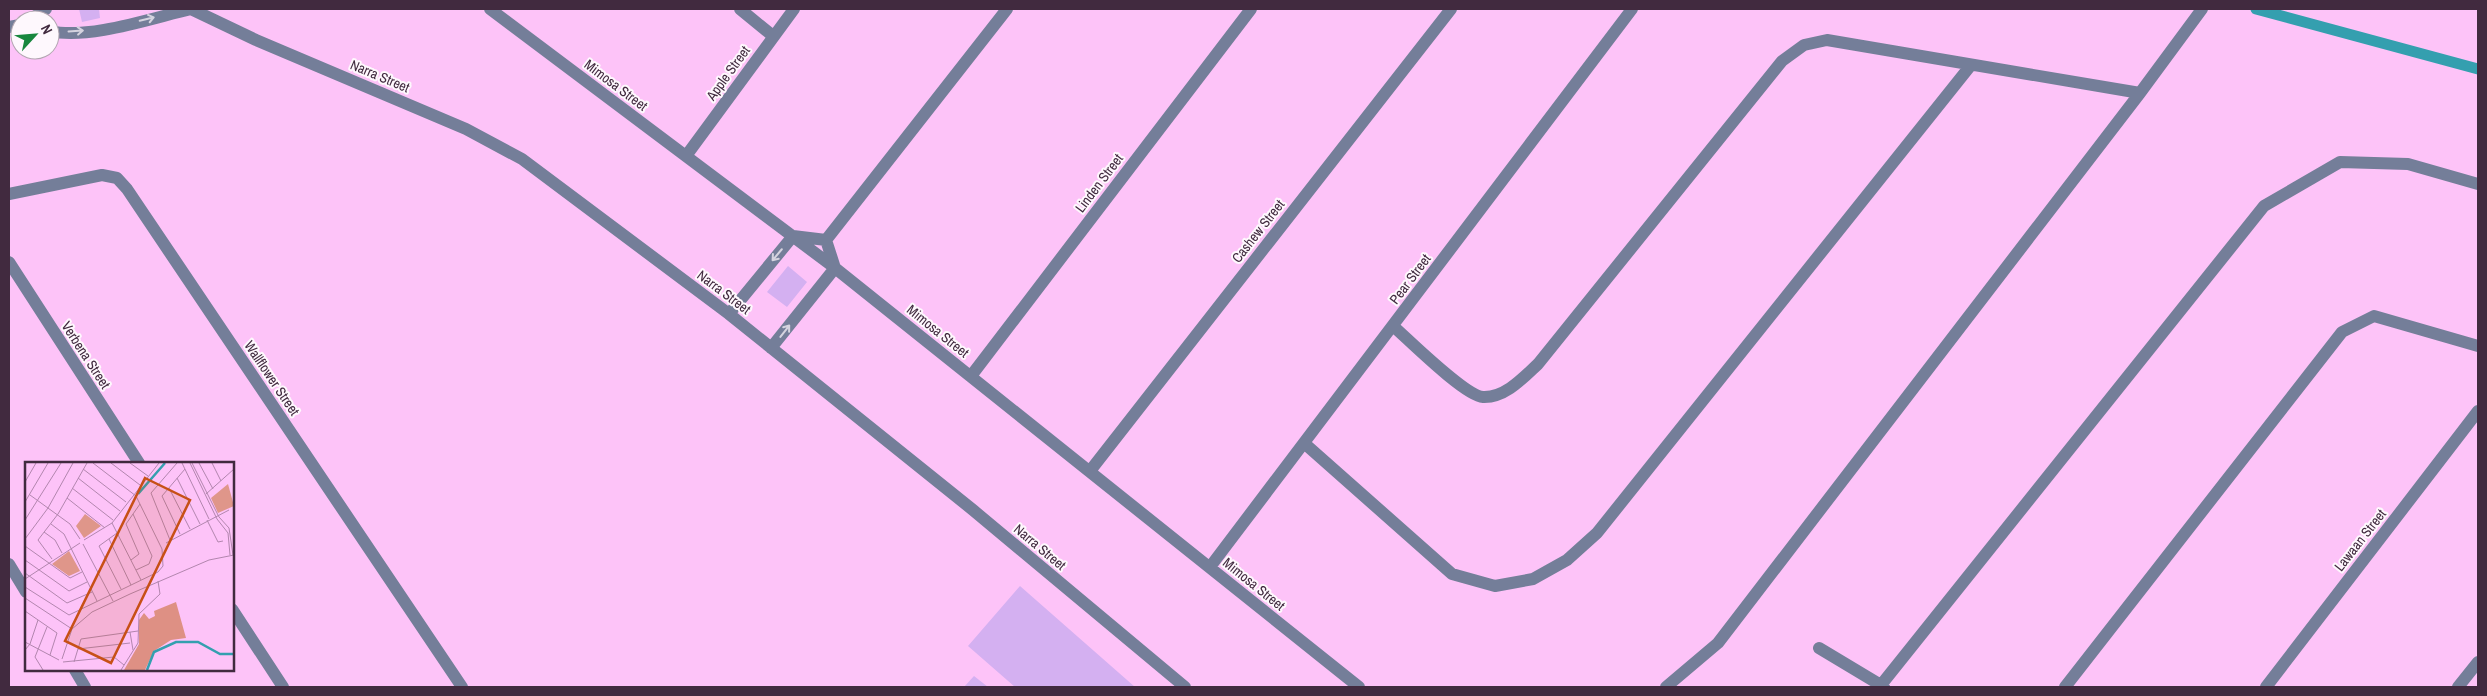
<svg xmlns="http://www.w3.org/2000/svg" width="2487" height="696" viewBox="0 0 2487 696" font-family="'Archivo Narrow',sans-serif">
<rect width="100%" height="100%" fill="#fdc3f8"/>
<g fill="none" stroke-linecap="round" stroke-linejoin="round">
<path stroke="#349faf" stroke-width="11" d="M2256,9L2478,69"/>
</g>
<path fill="#d4b0f1" d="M79,9H99L100,18L82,22Z
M788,266L807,282L787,307L767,292Z
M1020,586L1135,687H1015L968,646Z
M974,676L988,687H964Z"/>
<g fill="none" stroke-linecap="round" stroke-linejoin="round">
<path stroke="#747e99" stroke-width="12" d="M191,9L256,40L466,129L522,159L729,314L973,510L1185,687
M490,9L835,268L1359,687
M740,9L773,36
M30,20L46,9
M9,27L20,25
M50,31C88,40 152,18 191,9
M686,156L794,9
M9,194L102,175L117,178L127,189L462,687
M826,240L1007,9
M9,262L139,463
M729,314L793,236L826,240
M1393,326C1409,340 1465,396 1483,397C1505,398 1523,378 1538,364L1782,61L1804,45L1827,40L2140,93
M771,348L835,268L826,240
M971,376L1251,9
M1304,443L1452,574L1495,586L1533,579L1567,560L1597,533L1971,65
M1090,471L1451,9
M9,564L26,592
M1210,567L1632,9
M232,609L283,687
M1819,648L1884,687
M75,670L85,687
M1881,685L2264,206L2340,162L2408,164L2478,184
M1666,687L1718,643L2140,93L2202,9
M2065,687L2342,332L2374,316L2478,346
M2266,687L2478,411
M2458,687L2478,662"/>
</g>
<defs><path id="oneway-shaft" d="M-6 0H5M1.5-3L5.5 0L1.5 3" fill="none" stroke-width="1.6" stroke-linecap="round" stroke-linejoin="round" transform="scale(1.25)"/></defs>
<g stroke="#d5d3df">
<use href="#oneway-shaft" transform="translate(147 19) rotate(-13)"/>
<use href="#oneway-shaft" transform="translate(76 31) rotate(-4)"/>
<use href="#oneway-shaft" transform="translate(777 255) rotate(130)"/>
<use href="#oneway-shaft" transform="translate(785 331) rotate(-52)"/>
</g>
<g text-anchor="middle" stroke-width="4" stroke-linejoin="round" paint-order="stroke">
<g font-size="14" fill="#412a3f" stroke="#fef8fd">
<text transform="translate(728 73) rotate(-54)" y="5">Apple Street</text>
<text transform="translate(380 76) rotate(23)" y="5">Narra Street</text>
<text transform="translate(616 85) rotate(37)" y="5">Mimosa Street</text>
<text transform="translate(1099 183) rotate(-53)" y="5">Linden Street</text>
<text transform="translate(1258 231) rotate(-52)" y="5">Cashew Street</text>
<text transform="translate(1410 279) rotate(-53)" y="5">Pear Street</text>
<text transform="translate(724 292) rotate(37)" y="5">Narra Street</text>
<text transform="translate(938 331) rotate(39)" y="5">Mimosa Street</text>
<text transform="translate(86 355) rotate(57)" y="5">Verbena Street</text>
<text transform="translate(272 378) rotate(56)" y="5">Wallflower Street</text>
<text transform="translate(2360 540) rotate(-52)" y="5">Lawaan Street</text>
<text transform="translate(1040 547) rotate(40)" y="5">Narra Street</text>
<text transform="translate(1254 584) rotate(39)" y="5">Mimosa Street</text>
</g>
</g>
<g transform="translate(25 462)">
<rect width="209" height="209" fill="#fdc3f8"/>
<path d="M203,22L209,44L193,51L186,36ZM60,52L76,64L59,76L51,64ZM44,89L55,109L44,114L27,102Z" fill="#df968a"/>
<path d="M151,140L161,176L146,178L129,189L120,208H99L114,182V158L119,151L124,157L130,154L129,149Z" fill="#de9084"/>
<path fill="none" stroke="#349faf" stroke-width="2.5" d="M113,32L140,1M122,208L129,190L151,180H173L195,192H209"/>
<path fill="none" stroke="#b286ae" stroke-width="1" d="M86,1L115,23M105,1L123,14M157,1L184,57M165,1L192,57L203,71L205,93M167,1L194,55L204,66L208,93M174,1L188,27M187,1L196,19M58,7L101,40M53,16L95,49M152,16L175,62M0,20L11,1M47,26L88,58M144,26L165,67M181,32L209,7M5,33L45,62L55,77M42,36L80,66M0,40L23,1M108,52L127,94L124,102L111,108M0,58L36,1M182,58L193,80L198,79M87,61L116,118M26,62L39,72L72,139M19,70L30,78L37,91M92,71L74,84L96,127M155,72L137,34L160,7M0,77L23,46L48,1M84,77L106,123M59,78L87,61L134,1M145,78L126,31L152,1M141,81L204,48M58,82L88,139M0,84L45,116L57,110M27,97L13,78L33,52L62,1M0,98L44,129L62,120M106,98L114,92L101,62L115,42M0,111L42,141L67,130M0,117L55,81M0,125L44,153L133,110L138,104L137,87L111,34L68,1M0,136L47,167M0,149L32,171L25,193M47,167L67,150L105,132L184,98L209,93M105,170L108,188M0,180L34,198M53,187L105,181M0,188L5,182L13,158M37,197L47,167M38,200L89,195L99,203M49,200L56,177L113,169M18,208L10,195L22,165M96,208L113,181L114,152L135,132L133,119"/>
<path fill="#c75016" fill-opacity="0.15" stroke="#c75016" stroke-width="2.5" d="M120,16L165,38L86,201L40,179Z"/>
<rect width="209" height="209" fill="none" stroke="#412a3f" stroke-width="2.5"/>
</g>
<rect width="2487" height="696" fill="none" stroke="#412a3f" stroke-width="20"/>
<g transform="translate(35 35) rotate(64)"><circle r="24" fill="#fef8fd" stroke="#b2a6b1"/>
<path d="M0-4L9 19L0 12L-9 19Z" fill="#18873e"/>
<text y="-8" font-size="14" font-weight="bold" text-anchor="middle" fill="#412a3f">N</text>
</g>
</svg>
